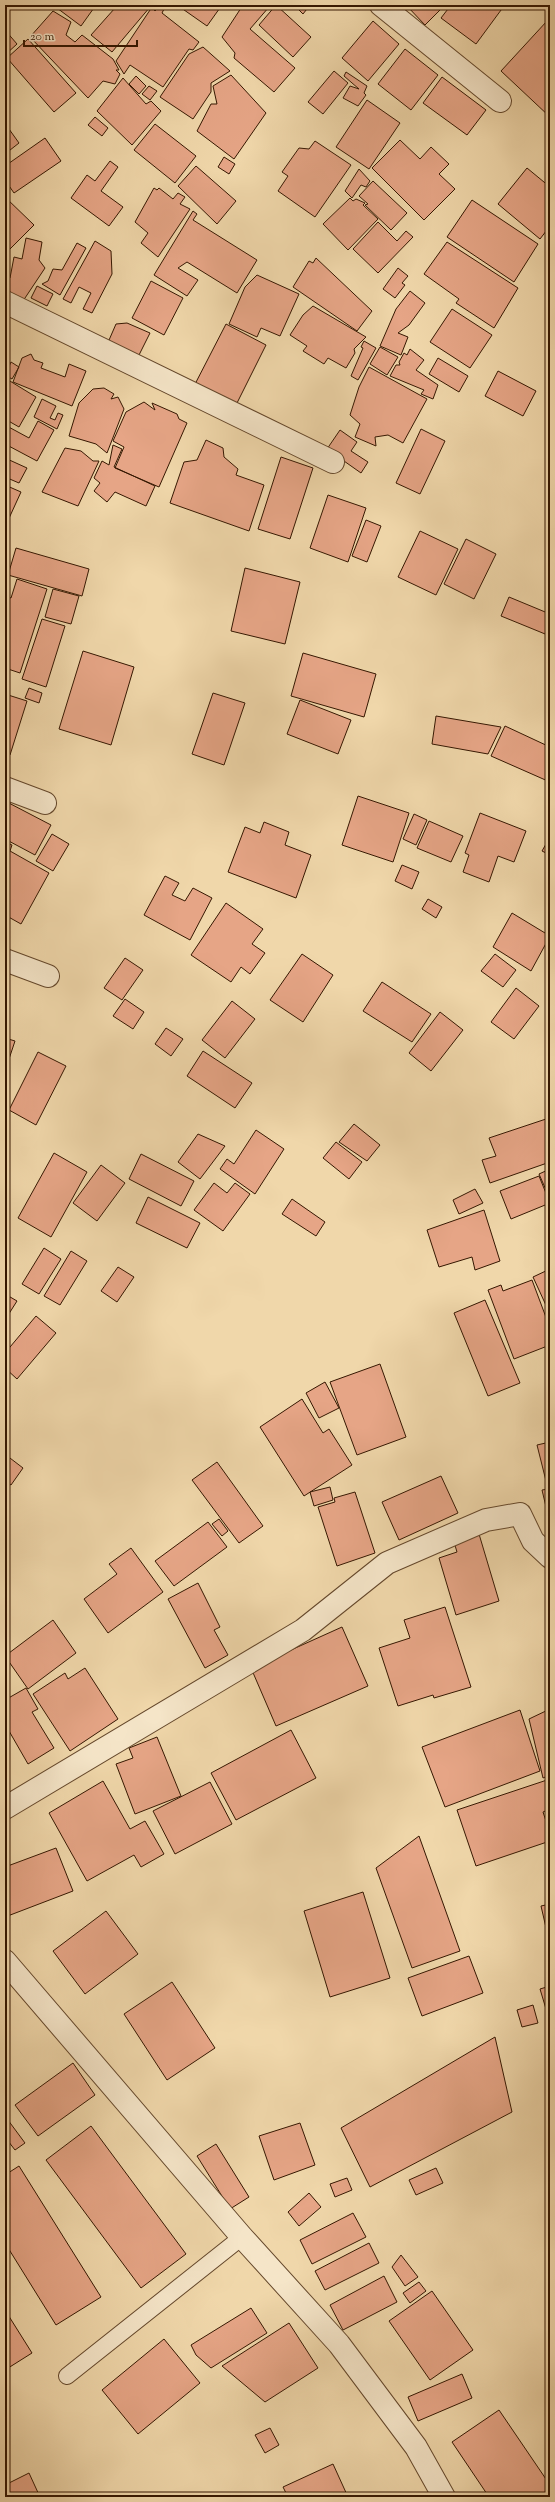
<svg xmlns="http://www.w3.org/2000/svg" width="555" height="2502" viewBox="0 0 555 2502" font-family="'Sorts Mill Goudy',serif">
<rect width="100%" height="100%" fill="#f0d7aa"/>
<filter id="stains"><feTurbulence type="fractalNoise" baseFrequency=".005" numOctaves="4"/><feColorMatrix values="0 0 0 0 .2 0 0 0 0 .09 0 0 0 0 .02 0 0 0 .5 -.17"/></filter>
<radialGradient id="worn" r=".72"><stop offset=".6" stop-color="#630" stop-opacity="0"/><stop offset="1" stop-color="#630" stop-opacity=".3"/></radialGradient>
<path fill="#e6a586" stroke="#351701" d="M59,5H96L81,26L57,8Z
M113,5L150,7L112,52L91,35L115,8Z
M160,5L164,9L162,13L199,42L193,50L189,49L163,87L130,65L124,74L116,61L152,7L155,11Z
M177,5H222L207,26Z
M243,5L269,7L250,29L295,68L274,92L234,58L235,53L222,37Z
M276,5L311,37L293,57L259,25Z
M294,5H310L303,14Z
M406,5H445L425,25Z
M451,5H503L504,6L476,44L441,18Z
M53,11L71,22L66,35L75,42L82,35L113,59L119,70H116L120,74L115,84L103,81L88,98L30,37Z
M373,21L399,44L368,81L342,58Z
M547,21L550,23V117L501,71Z
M5,30L17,44L5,55Z
M28,39L76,93L54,112L7,58Z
M203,47L230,71L211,83V92L193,119L160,97L189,54Z
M405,49L438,75L411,110L378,84Z
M334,71L348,83L323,114L308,102Z
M346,72L367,86L364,93L366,95L358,106L343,98L350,86L359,89L344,76Z
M231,75L266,113L234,159L197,131L211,104H217L213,86Z
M136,76L146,86L139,94L129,84Z
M442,77L486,110L467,135L423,103Z
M123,78L146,104L151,101L161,111L132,145L97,111Z
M149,86L157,91L150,100L142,94Z
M367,100L400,123L369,169L336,147Z
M95,117L108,128L102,136L88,125Z
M155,124L196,156L175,183L134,150Z
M9,129L19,143L5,154V132Z
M45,138L61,161L14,193L5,180V166Z
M400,140L420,159L431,147L449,164L439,174L455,189L424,220L372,168Z
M315,141L351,165L315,217L278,191L288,176L282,172L299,148L309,149Z
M224,157L235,164L229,174L218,167Z
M110,161L118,167L101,191L123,207L109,226L71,198L87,175L95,181Z
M196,166L236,201L217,224L178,186Z
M527,168L550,187V226L540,239L498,204Z
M359,169L370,181L366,187L361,185L352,198L345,191Z
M373,181L407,213L391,230L365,205L368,204L359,196Z
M154,188L157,190L159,188L173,199L178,193L185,197L180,204L190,209L158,257L141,243L148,233L135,222Z
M5,197L34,225L5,254Z
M350,198L353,201L356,199L365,203L363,205L378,219L348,250L323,224Z
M472,200L538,244L514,282L447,237Z
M193,211L197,214L193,220L257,260L237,293L187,262L178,268L198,280L187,296L154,275Z
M378,222L397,241L406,231L413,237L378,273L353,249Z
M26,238L42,242L39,260L45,268L23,301L5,289V277L10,278L14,257L22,259Z
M95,241L111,251L112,274L92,313L83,309L91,293L79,287L71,303L63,299Z
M447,242L518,288L494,328L456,303L459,299L424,274Z
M77,243L86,248L60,295L42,284L48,281L53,269L62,270Z
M316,258L372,311L357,331L293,287L309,261L313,263Z
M398,268L408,276L402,283L405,285L395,298L383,289Z
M257,275L299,294L280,336L261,328L257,337L229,324L245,287Z
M151,281L183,298L164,335L132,318Z
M37,286L53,294L47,306L31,298Z
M410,291L425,303L409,325L398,333L408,337L401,355L380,346L396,309Z
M313,306L366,337L354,349L355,353L346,368L328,358L324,364L303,351L307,346L290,335L303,315Z
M452,309L492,335L470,368L430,342Z
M127,323L150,333L136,361L106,347L116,324Z
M226,324L266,345L234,409L193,388Z
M364,341L376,348L358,380L351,376L363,348L361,347Z
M380,347L398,357L387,375L370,364Z
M410,349L424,360L416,370L438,385L433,399L421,394L424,390L390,376L396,365H400L399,362L404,353L407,355Z
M31,354L34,360L43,363L41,368L65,377L69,364L86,371L72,406L13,382L22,358Z
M438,358L468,376L459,392L429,374Z
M11,362L19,367L12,379L5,375Z
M369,367L427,399L403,443L388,435L375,437L376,446L355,437L360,424L350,415L359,387Z
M498,371L536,391L523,416L485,396Z
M5,378L36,397L19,427L5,419Z
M104,388L114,394L111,399L118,397L124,409L107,453L96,444L69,436L79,403L93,389Z
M42,399L56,406L50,418L55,420L58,413L63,415L57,429L34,417Z
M144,402L155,410L152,403L177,414L179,419L187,423L159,487L115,468L124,447L113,441L126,412Z
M38,421L54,430L37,461L5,444V425L29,438Z
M421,429L445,441L420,494L396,483Z
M340,430L357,442L351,451L368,462L361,473L327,449Z
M206,440L223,448L224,457L238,469L236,475L264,485L249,531L170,503L184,462L197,460Z
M113,445L122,449L114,467L155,486L146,506L115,492L107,502L94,491L100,483L94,478L102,461L109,465Z
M65,448L81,451L93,461H99L78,506L42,492Z
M281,457L313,468L290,539L258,529Z
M5,458L27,468L19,483L5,477Z
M5,485L21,492L5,527Z
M328,495L366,508L348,562L310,548Z
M366,520L381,526L367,562L352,556Z
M420,531L458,549L436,595L398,577Z
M466,539L496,554L474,599L444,584Z
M16,548L89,569L82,596L8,575Z
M245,568L300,582L285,644L231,631Z
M17,579L47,589L20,673L5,668V596L11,598Z
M53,589L79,596L71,624L45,617Z
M509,597L550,614V636L501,616Z
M42,619L65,626L46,687L22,679Z
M83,651L134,667L111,745L59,729Z
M303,653L376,674L364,717L291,696Z
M29,688L42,693L39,703L25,698Z
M213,693L245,703L224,765L192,754Z
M5,694L27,701L10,755L5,753Z
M300,700L351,720L338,754L287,734Z
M436,716L501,727L488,754L432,744Z
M505,726L550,747V782L491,756Z
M358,796L409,813L393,862L342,845Z
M5,801L51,825L35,855L5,839Z
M480,813L526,831L514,862L498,856L489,882L463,872L469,855L465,853Z
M414,814L427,820L416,845L403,839Z
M429,821L463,836L451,862L417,848Z
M264,822L289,832L285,845L311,855L296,898L228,872L245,827L260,833Z
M52,834L69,844L53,871L36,861Z
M550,837V855L542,851Z
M5,842L12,845L10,851L49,873L21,924L5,915Z
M402,865L419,872L412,889L395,881Z
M165,876L179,883L172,895L185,901L193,888L212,898L190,940L144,915Z
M428,899L442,907L436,918L422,909Z
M226,903L263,929L252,944L265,953L250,974L241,967L231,982L191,955Z
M512,913L550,936L531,971L493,947Z
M550,925V933L546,930Z
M302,954L333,975L303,1022L270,1000Z
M495,954L516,970L503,987L481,971Z
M125,958L143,970L122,1000L104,988Z
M382,982L431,1014L412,1042L363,1011Z
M516,988L539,1006L514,1039L491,1022Z
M125,999L144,1012L133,1029L113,1016Z
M232,1001L255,1019L225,1058L202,1040Z
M440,1012L463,1030L431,1071L409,1053Z
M166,1028L183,1039L171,1056L155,1044Z
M5,1038L15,1041L5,1071Z
M203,1051L252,1083L235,1108L187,1076Z
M38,1052L66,1066L36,1125L9,1110Z
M546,1119L550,1131V1162L490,1183L482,1160L496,1156L489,1138Z
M354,1124L380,1145L367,1161L339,1142Z
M256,1130L284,1149L255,1194L220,1169L227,1159L234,1164Z
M198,1134L225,1146L200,1179L178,1162Z
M336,1142L362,1162L349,1179L323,1158Z
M54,1153L87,1172L51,1237L18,1218Z
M141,1154L194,1181L181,1206L129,1179Z
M101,1165L125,1183L97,1221L73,1203Z
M550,1169V1199L539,1174Z
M539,1176L550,1203L511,1219L500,1191Z
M214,1183L227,1193L235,1183L250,1194L223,1231L194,1210Z
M475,1189L483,1203L459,1214L453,1200Z
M148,1197L200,1223L187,1248L136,1223Z
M292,1199L325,1222L316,1236L282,1214Z
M484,1210L500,1261L475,1270L472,1257L439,1267L427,1230Z
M44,1248L61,1259L39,1294L22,1284Z
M71,1251L87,1261L60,1305L44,1296Z
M118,1267L134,1277L117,1302L101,1291Z
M550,1269V1314L533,1277Z
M532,1280L550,1328V1345L514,1359L488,1290L501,1285L503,1291Z
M5,1294L17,1301L5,1320Z
M485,1300L520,1383L488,1396L454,1313Z
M36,1316L56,1333L17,1379L5,1368V1353Z
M380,1364L406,1437L357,1455L330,1382Z
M325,1382L339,1408L319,1418L306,1393Z
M302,1399L323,1433L329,1429L352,1465L304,1496L260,1427Z
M550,1442V1511H547L542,1490L548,1489L537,1445Z
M6,1455L23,1468L11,1485L5,1481Z
M217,1462L263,1526L239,1543L192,1480Z
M441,1476L458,1513L399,1540L382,1502Z
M330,1487L333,1500L314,1506L310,1492Z
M355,1492L375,1553L337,1566L318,1507L335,1502L334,1498Z
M219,1519L228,1531L222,1536L212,1524Z
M208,1522L227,1547L174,1586L155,1561Z
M479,1534L499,1601L456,1615L439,1558L457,1552L454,1542Z
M131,1548L163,1592L108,1633L84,1599L117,1574L109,1564Z
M198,1583L220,1627L214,1630L228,1655L205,1668L168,1599Z
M445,1607L471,1687L434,1698L433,1695L398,1706L379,1648L410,1638L404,1620Z
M53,1620L76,1653L28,1689L5,1656Z
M342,1627L368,1686L276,1726L251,1668Z
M85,1668L118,1719L70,1751L33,1694L65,1673L68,1679Z
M26,1688L38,1709L32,1712L54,1748L28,1764L5,1724V1700Z
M550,1709V1775L543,1778L529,1719Z
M520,1710L540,1771L445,1807L422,1747Z
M291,1730L316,1778L236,1820L211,1773Z
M157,1737L181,1796L135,1814L116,1764L133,1758L129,1748Z
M550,1779V1809L543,1812L550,1833V1841L476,1866L457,1810Z
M103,1781L130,1829L145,1821L164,1854L141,1867L134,1855L87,1881L49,1813Z
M210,1782L232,1824L175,1854L153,1811Z
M419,1836L460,1951L412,1968L376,1868Z
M56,1848L73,1891L5,1917V1867Z
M363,1892L390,1978L330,1997L304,1911Z
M550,1904V1931L547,1932L541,1906Z
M106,1911L138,1954L85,1994L53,1951Z
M469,1956L483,1993L422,2016L408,1978Z
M172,1982L215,2048L167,2080L124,2014Z
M550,1986V2019H549L540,1989Z
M533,2005L538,2023L522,2027L517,2010Z
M495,2037L512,2112L370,2187L341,2128Z
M73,2063L95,2095L38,2136L15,2105Z
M5,2116L25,2143L15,2150L5,2137Z
M300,2123L315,2165L274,2180L259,2136Z
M91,2126L186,2254L141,2288L46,2160Z
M216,2144L249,2197L230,2209L197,2156Z
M19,2166L101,2297L56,2325L5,2243V2175Z
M436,2168L443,2183L416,2195L409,2180Z
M347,2178L352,2190L335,2197L330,2184Z
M309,2193L321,2207L299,2226L288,2212Z
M353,2213L366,2237L312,2264L300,2240Z
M369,2243L379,2263L325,2290L315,2271Z
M401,2255L418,2277L405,2286L392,2267Z
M384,2276L397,2302L343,2330L330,2305Z
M419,2282L426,2291L410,2303L403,2293Z
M432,2291L473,2350L430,2380L389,2321Z
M251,2308L267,2333L211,2368L196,2355L191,2345Z
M5,2310L32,2353L5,2370Z
M289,2323L318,2368L265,2402L222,2366Z
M164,2339L200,2383L138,2434L102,2390Z
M462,2374L472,2398L418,2421L408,2397Z
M499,2410L550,2485V2497H489L452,2442Z
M270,2428L279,2445L265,2453L255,2435Z
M333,2464L348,2497H288L283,2487Z
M29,2473L40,2497H5V2485Z"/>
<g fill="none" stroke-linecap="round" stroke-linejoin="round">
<defs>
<path id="lane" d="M67,2376L242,2237"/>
<path id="street" d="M381,5L500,101
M5,302L333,462
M5,788L45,803
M5,960L48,976
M5,1808L303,1630L387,1563L486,1520L520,1514L533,1541L550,1557
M5,1961L242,2237L339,2344L416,2447L444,2497"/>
</defs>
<use href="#lane" stroke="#64472b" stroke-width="18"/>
<use href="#street" stroke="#64472b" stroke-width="24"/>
<use href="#lane" stroke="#f5e5c8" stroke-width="16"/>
<use href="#street" stroke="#f5e5c8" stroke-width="22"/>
</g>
<rect width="555" height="2502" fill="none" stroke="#f0d7aa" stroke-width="20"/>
<rect x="6" y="6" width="543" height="2490" fill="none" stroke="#351701" stroke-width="2"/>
<rect x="10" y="10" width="535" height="2482" fill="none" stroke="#351701"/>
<path d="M24 40v6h113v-6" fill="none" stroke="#351701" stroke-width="2"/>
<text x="30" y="40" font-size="12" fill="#351701" stroke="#f5e5c8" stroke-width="3" paint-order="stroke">20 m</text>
<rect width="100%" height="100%" filter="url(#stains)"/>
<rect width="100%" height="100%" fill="url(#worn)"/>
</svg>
